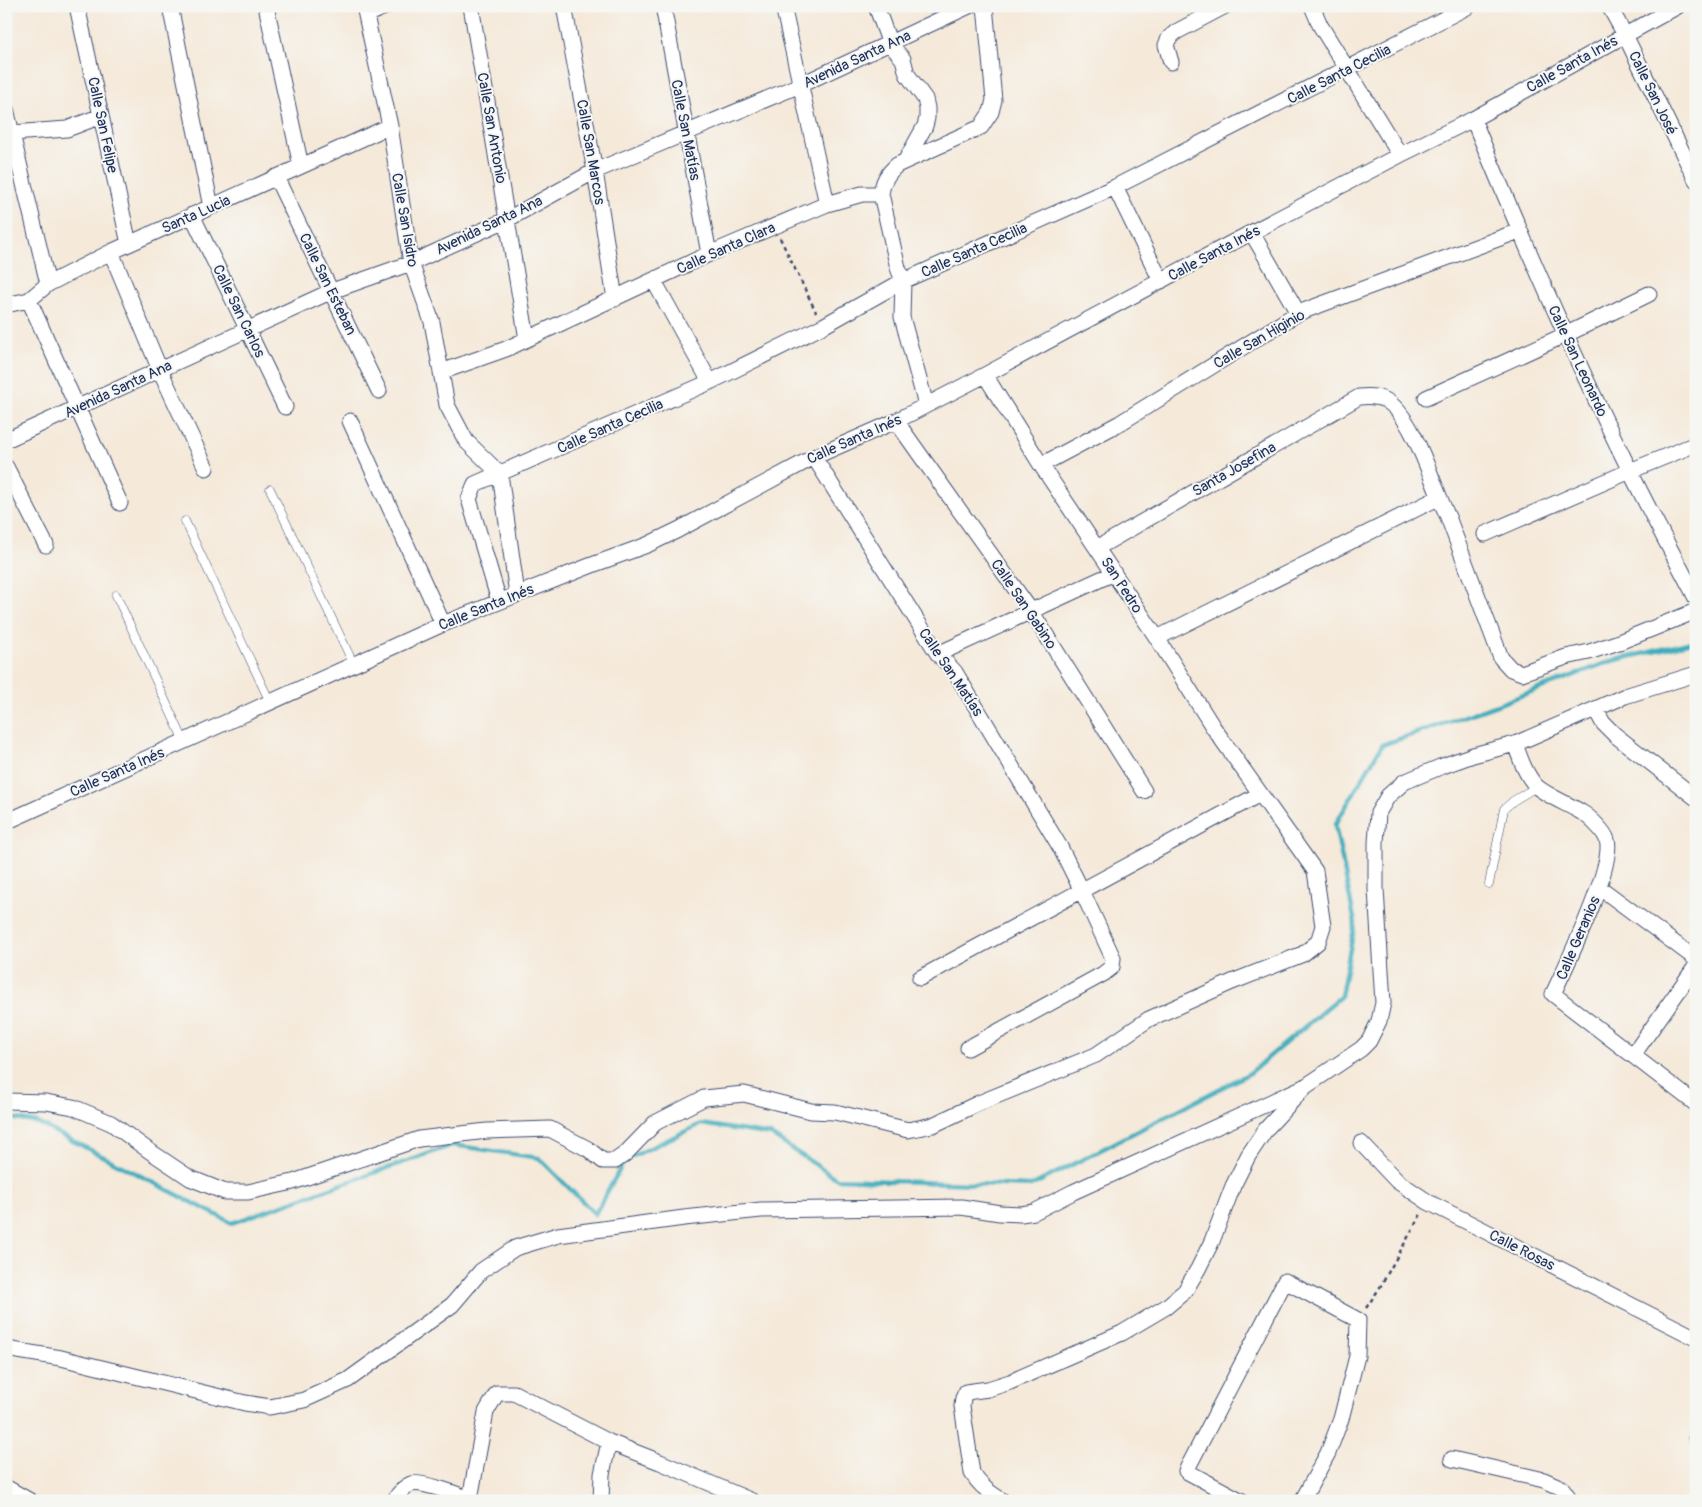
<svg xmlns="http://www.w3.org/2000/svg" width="1702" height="1507" viewBox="0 0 1702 1507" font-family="Pangolin,sans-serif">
<rect width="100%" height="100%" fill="#f6f6f2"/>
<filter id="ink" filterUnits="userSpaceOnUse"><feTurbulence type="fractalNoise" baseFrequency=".02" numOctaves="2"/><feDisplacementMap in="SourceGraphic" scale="10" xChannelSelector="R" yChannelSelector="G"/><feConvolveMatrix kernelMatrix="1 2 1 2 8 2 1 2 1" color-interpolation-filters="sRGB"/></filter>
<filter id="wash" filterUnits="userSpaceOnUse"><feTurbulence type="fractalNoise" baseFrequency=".0096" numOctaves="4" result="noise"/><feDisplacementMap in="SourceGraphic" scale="20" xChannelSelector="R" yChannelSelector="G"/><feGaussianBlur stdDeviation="1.12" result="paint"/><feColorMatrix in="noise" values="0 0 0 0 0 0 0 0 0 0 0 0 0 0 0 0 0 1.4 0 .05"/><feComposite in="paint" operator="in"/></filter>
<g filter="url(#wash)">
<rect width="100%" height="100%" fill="#f5e9d9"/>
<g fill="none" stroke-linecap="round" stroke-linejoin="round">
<path stroke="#40aebe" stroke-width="4.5" d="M6,1117L38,1123L232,1223L453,1145L539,1158L595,1214L625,1160L701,1124L771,1135L837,1179L1031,1186L1250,1073L1341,996L1355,923L1335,825L1382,745L1497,705L1608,662L1696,641"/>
</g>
</g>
<g filter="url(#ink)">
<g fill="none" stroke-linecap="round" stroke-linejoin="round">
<defs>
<path id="lane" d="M270,489L354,665
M185,521L270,702
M116,595L184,741
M1489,884L1504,809L1513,801L1536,787
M1696,1422L1692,1438L1696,1445"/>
<path id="street" d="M77,6L129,244
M170,6L211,207
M266,6L301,166
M364,6L390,126L411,263L432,322L447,405L466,441L500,474L517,594
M471,6L527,339
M564,6L595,171L615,299
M663,6L709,254
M783,6L827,204
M876,6L890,44L903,59L907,74L925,99L927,108V118L925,126L906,160
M1312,6L1320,25L1400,155
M1609,6L1625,35L1696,180
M366,15L387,6
M1171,62L1166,45L1169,38L1176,32L1225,6
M6,109L48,284
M1473,119C1522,238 1573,356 1630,471C1651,514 1674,556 1696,598
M12,133L67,129L101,116
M276,177L379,391
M1115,187L1161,281
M881,194L898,268L903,281L902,317L926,405
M192,215L285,407
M1252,233L1298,313
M111,252L160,370L206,468
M654,281L710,382
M29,300L120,503
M6,305L29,300L48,284L111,252L390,126
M441,372L506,349L709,254L827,204L862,194H881C883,181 887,174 897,165L981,127L991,112L994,100L985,6
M1426,398L1565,335L1649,294
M350,421L443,624
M896,421L1031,611L1144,791
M6,440L332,291L411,263L508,219L595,171L800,85L969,6
M814,457L938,654L955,672L1060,847L1082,891L1113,958L1112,967L1103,974L968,1048
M1041,465L1120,423L1298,313L1519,231
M6,467L46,545
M1485,534L1630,471L1696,444
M1097,548L1359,397C1368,396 1377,396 1385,400C1414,415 1433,487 1448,517L1501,658L1511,669L1522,673L1566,657L1589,652L1619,642L1696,611
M499,601L469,499L475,484L710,382L823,326L903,281L1115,187L1469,6
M1157,638L1438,498
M938,654L1114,573
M1596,710L1603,723L1615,735L1696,798
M1515,744C1520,758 1525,773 1535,785C1543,794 1570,805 1581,812C1589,816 1605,832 1607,840C1615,865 1566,966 1553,994L1696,1104
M6,822L443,624L592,565L647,545L678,530L814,457L896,421L985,375L1218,250L1400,155L1473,119L1678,6
M1599,887L1696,959
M920,978L1260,794
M1633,1055L1696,966
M6,1101L46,1102L73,1107L111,1123L148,1150L190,1178L225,1192H248L293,1182L419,1139L487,1131L550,1129L588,1149L603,1161H615L625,1154L655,1123L704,1098L744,1094L811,1111L835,1112L908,1130L933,1125L979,1103L1096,1055L1149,1019L1232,982L1303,954L1318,942L1323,926L1315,871L1213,727L1157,638L1041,465L985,375
M1361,1143L1397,1181L1428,1202L1696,1338
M6,1349L61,1358L245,1403L270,1407L304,1400L348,1380L452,1305L481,1271L515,1248L558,1235L684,1218L761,1210L961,1207L1000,1213L1021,1214L1034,1212L1073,1192L1306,1086
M1452,1459L1544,1480L1562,1488L1571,1501
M7,1488L30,1501
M470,1499L486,1412L497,1393H514L609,1442L660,1462L752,1501
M394,1501C398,1494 403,1487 411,1484C421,1481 462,1495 472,1501
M601,1501L602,1474L609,1442
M1003,1501C990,1493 980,1486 972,1473L962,1406L963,1398L966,1392L988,1389L1010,1382L1122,1333L1166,1307L1185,1291L1198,1269L1212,1241L1233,1186L1248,1156L1266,1129L1306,1086L1361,1049L1369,1041L1379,1021L1383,1003L1376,889V843L1378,813L1388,796L1404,782L1440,767L1473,755L1515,744L1625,696L1696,674
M1242,1501L1186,1471L1285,1281L1358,1320L1357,1356L1341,1419L1328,1453L1302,1501"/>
</defs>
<use href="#lane" stroke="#3c4b70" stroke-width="9"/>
<use href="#street" stroke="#3c4b70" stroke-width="17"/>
<path stroke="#3c4b70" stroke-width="2.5" stroke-dasharray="4 4" stroke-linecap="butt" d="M780,238L816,312
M1366,1308L1379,1289L1421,1214"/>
<use href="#lane" stroke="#fff" stroke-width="8"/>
<use href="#street" stroke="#fff" stroke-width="15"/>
</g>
</g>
<g text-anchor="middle" stroke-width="4" stroke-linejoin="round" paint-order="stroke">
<g font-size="15" fill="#1b2f5e" stroke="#f6f6f2">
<text transform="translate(857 59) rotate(-25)" y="5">Avenida Santa Ana</text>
<text transform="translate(1572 64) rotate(-29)" y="5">Calle Santa Inés</text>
<text transform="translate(1339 74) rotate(-27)" y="5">Calle Santa Cecilia</text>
<text transform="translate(1653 93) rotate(64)" y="5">Calle San José</text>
<text transform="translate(103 125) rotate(78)" y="5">Calle San Felipe</text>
<text transform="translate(492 128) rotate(80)" y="5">Calle San Antonio</text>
<text transform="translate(686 130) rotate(79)" y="5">Calle San Matías</text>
<text transform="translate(591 152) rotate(80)" y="5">Calle San Marcos</text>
<text transform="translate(196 214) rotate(-24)" y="5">Santa Lucia</text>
<text transform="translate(405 220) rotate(80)" y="5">Calle San Isidro</text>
<text transform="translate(489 225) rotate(-26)" y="5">Avenida Santa Ana</text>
<text transform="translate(726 248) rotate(-24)" y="5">Calle Santa Clara</text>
<text transform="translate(974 250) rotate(-24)" y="5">Calle Santa Cecilia</text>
<text transform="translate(1214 253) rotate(-28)" y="5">Calle Santa Inés</text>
<text transform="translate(328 284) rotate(64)" y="5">Calle San Esteban</text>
<text transform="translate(239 311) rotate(64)" y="5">Calle San Carlos</text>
<text transform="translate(1259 339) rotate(-30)" y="5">Calle San Higinio</text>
<text transform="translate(1578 361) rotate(65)" y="5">Calle San Leonardo</text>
<text transform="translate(118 389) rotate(-25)" y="5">Avenida Santa Ana</text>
<text transform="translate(610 426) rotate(-24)" y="5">Calle Santa Cecilia</text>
<text transform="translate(854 439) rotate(-24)" y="5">Calle Santa Inés</text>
<text transform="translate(1234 469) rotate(-30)" y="5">Santa Josefina</text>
<text transform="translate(1122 585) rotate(57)" y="5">San Pedro</text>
<text transform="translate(1024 604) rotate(56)" y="5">Calle San Gabino</text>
<text transform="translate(486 607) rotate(-22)" y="5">Calle Santa Inés</text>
<text transform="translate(951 672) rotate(56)" y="5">Calle San Matías</text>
<text transform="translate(117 772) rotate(-24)" y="5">Calle Santa Inés</text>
<text transform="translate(1578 938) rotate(-67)" y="5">Calle Geranios</text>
<text transform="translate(1522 1250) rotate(27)" y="5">Calle Rosas</text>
</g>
</g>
<rect width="1702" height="1507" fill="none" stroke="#f6f6f2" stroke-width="25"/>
</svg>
